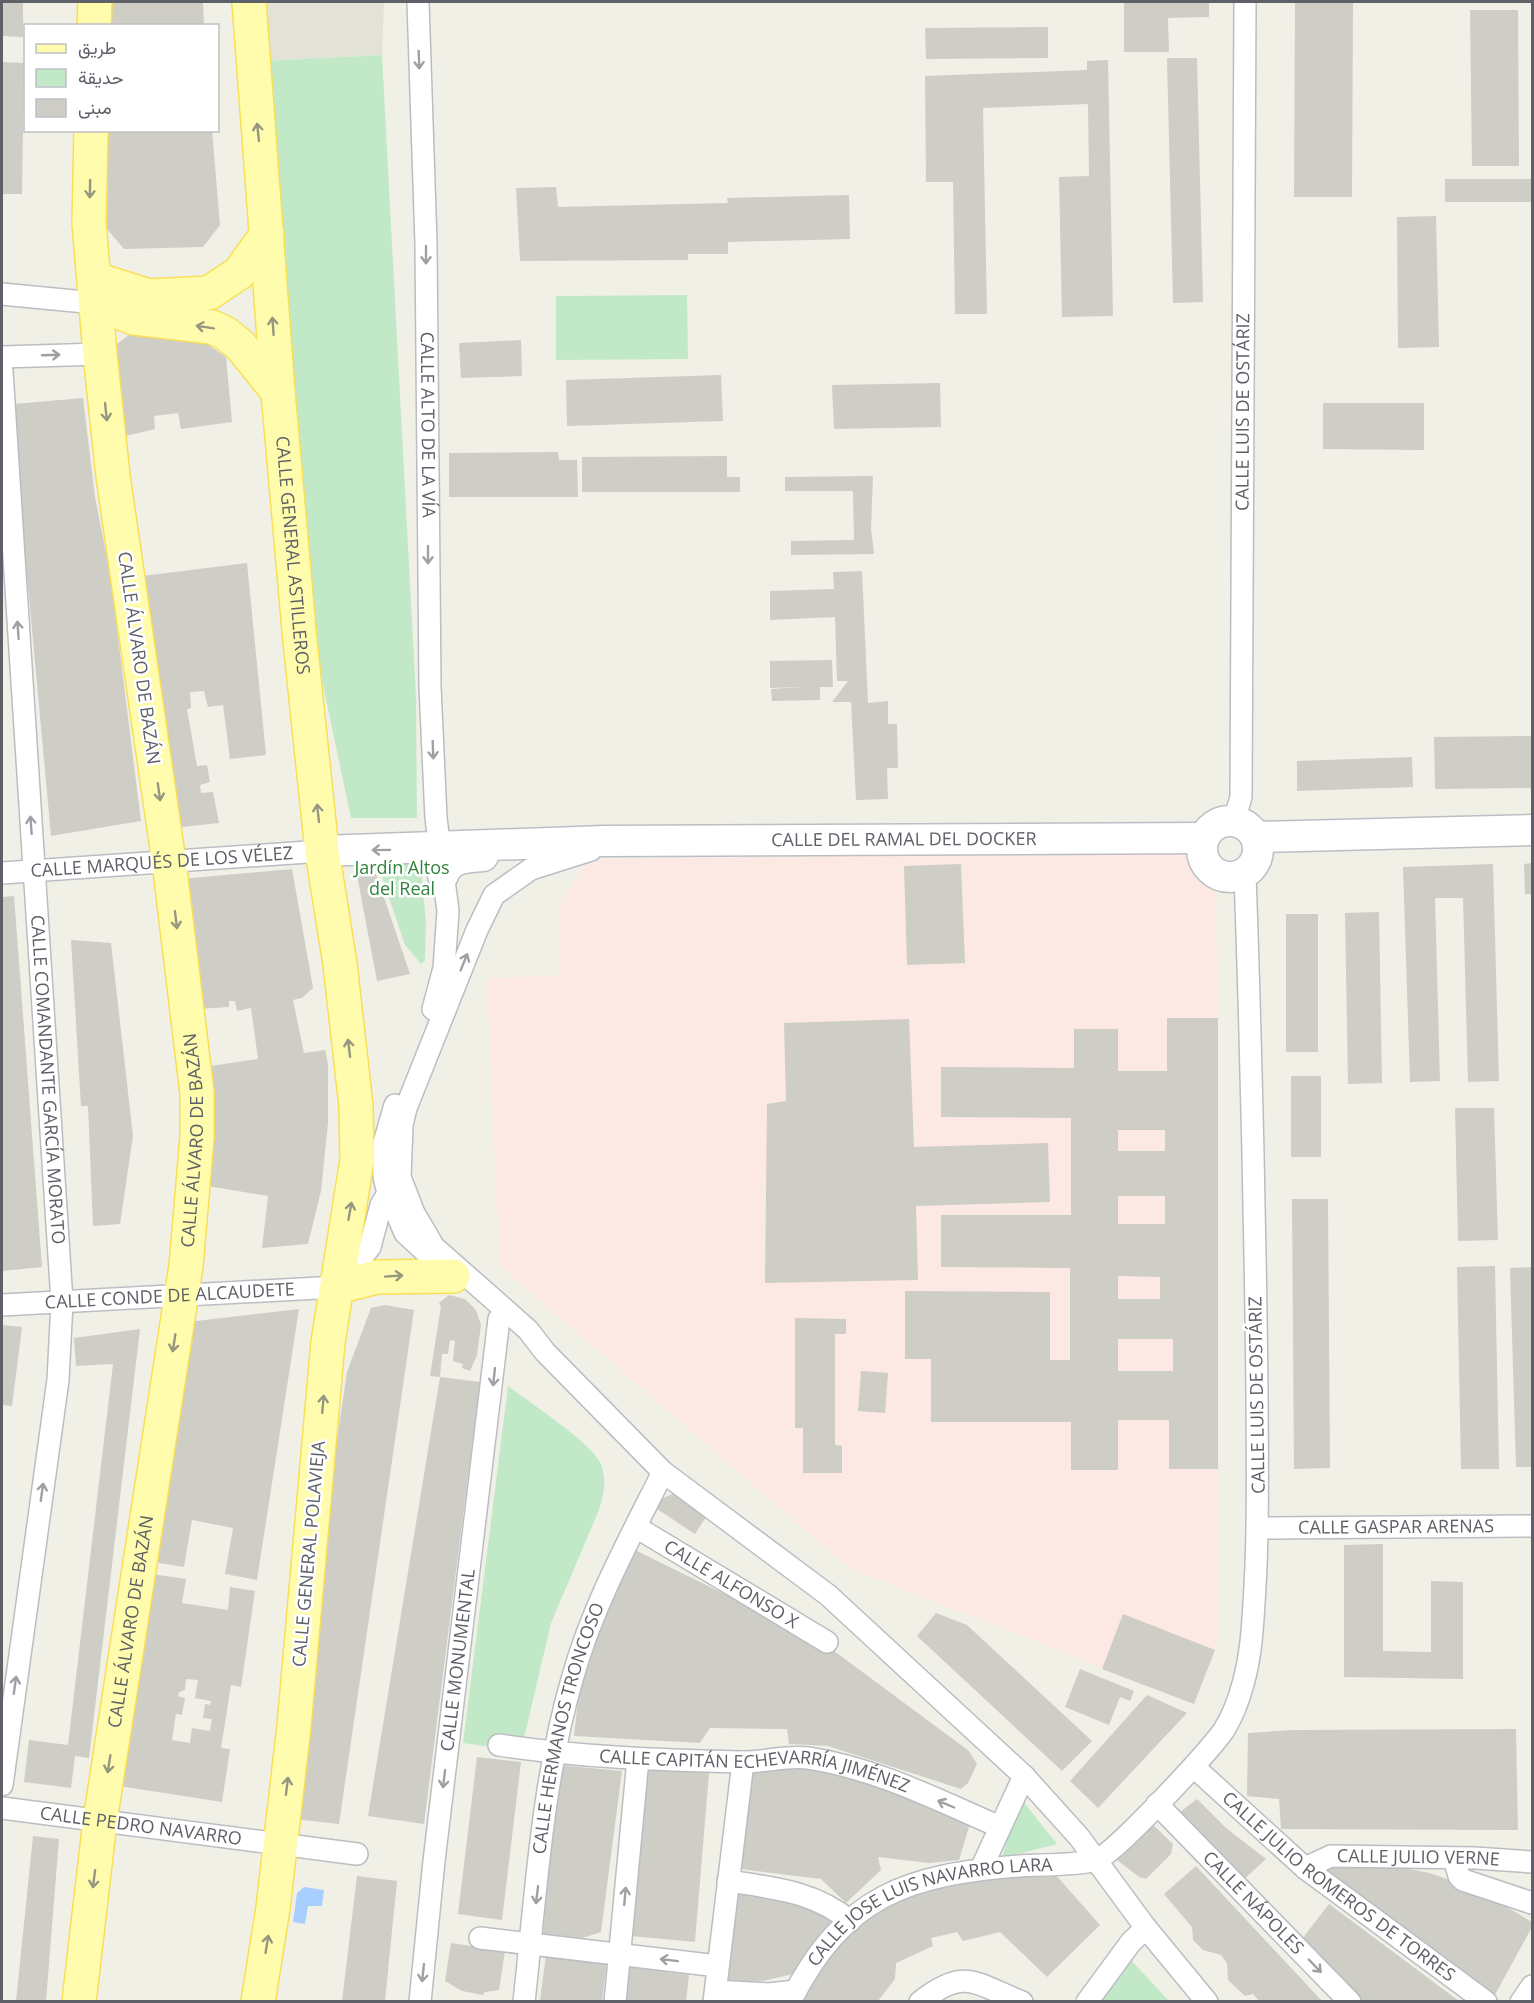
<svg xmlns="http://www.w3.org/2000/svg" width="1534" height="2003" viewBox="0 0 1534 2003" font-family="'Open Sans',Vazirmatn,sans-serif">
<rect width="100%" height="100%" fill="#f1f0e7"/>
<path fill="#e3e2d7" d="M264,2H384L382,55L265,61Z"/>
<path fill="#fde9e4" d="M1215,852L1218,1018V1639L1194,1704L849,1568L499,1265L487,978L560,975V902L590,859Z"/>
<path fill="#c2e9c7" d="M382,55L416,697L417,818H351L316,652L265,61Z
M687,295L688,359L556,360V296Z
M420,858L426,923L425,961L421,964L405,945L380,871L388,860Z
M508,1386C529,1402 592,1443 601,1464C607,1480 604,1494 599,1510L551,1623L521,1751L463,1743Z
M1018,1795L1057,1844L1002,1858Z
M1131,1960L1169,2001L1095,2002Z"/>
<path fill="#a8cfff" d="M304,1887L324,1890L322,1906H308L305,1924L293,1922L297,1893Z"/>
<path fill="#cecdc6" fill-rule="evenodd" d="M2,2H23V37L2,36Z
M110,2H203L204,26H109Z
M1124,2H1209V17L1168,18L1169,52H1124Z
M1295,2H1353L1352,197H1294Z
M1470,10H1518L1519,166H1472Z
M1048,27V58L926,59L925,28Z
M1167,58H1197L1203,302L1173,303Z
M1108,60L1113,316L1062,317L1059,177L1089,176L1088,104L983,108L987,314H955L953,182H926L925,76L1087,70V61Z
M2,62L24,63L22,194H2Z
M108,130H212L220,225L203,247L124,249L107,229Z
M1445,179H1532V202H1445Z
M556,187L558,207L728,203L727,198L849,195L850,239L728,242V254H688V260L520,261L516,188Z
M1436,216L1439,347L1398,348L1397,217Z
M161,327L197,337L226,357L232,422L181,429L178,413L154,416L155,429L113,439V347L129,335Z
M521,340L522,376L461,378L459,343Z
M721,375L723,421L567,426L566,380Z
M940,383L941,427L834,429L832,385Z
M83,398L95,497L110,573L141,821L51,836L20,499L15,404Z
M1323,403H1424V450L1323,449Z
M558,452L559,460H577L578,497H449V453Z
M727,456V477H740V492H582V457Z
M873,476L871,529L874,554L791,555V541L854,540L853,491H785V477Z
M247,563L266,755L230,759L223,705L208,707L204,691L190,692L191,708L187,709L197,766L207,765L210,782L200,785L201,793L213,792L219,823L173,828L134,577Z
M862,571L868,703L888,701V724H897L898,768H887L888,799L856,800L851,702H832L848,681H837L835,617L770,620V591L834,589L833,572Z
M832,660L833,687H820V700L772,701L771,689L802,687L770,688V661Z
M1532,736V788L1435,789L1434,737Z
M1412,757L1413,787L1297,791V761Z
M1532,863V894H1525L1524,864Z
M961,864L965,963L907,965L904,866Z
M1493,864L1499,1081L1468,1082L1463,898H1435L1440,1081L1410,1082L1403,867Z
M292,869L313,988L302,998L293,1000L304,1053L325,1050L328,1064V1123L321,1191L308,1244L262,1248L268,1196L201,1185L204,1067L258,1059L251,1008L237,1011L235,1001H229V1007L198,1009L180,879Z
M376,874L410,974L377,981L357,875Z
M14,896L42,1267L2,1271V897Z
M1379,912L1382,1083L1348,1084L1345,913Z
M1286,914H1318V1052H1286Z
M71,940L111,943L133,1136L120,1224L93,1226L88,1106H81Z
M1167,1018H1218V1469H1169V1420H1118V1470H1071V1422H931V1359H905V1291L1050,1292V1360H1070V1268L941,1267V1215H1071V1118L941,1117V1067L1074,1068V1029H1118V1071H1167ZM1118,1130H1165V1151H1118ZM1118,1196H1165V1224H1118ZM1118,1276L1160,1277V1299H1118ZM1118,1339H1173V1371H1118Z
M909,1019L914,1147L1048,1143L1050,1202L916,1206L918,1280L765,1283L767,1104L786,1101L784,1023Z
M1291,1076H1321V1157H1291Z
M1455,1108H1494L1498,1240L1458,1241Z
M1292,1199H1328L1330,1468L1294,1469Z
M1495,1266L1499,1469H1461L1457,1267Z
M1532,1267V1467H1516L1510,1268Z
M449,1295L465,1299L476,1310L481,1325L477,1355L470,1371L462,1368L463,1364L453,1361L455,1341L450,1340L448,1354H442L440,1377L430,1376L441,1306L439,1303Z
M385,1305L414,1310L339,1824L286,1818L323,1534L347,1372L371,1308Z
M299,1309L257,1580L225,1574L233,1528L192,1520L184,1567L153,1562L188,1322Z
M795,1318L846,1319V1334H835V1445L842,1446V1473H803V1428H795Z
M2,1325L22,1327L12,1406L2,1405Z
M140,1329L89,1758L75,1756L71,1788L24,1782L29,1740L68,1745L113,1364L76,1366L74,1338Z
M861,1371L888,1373L885,1413L858,1411Z
M440,1377L480,1382L424,1824L368,1816Z
M675,1493L706,1517L695,1534L657,1509L663,1498Z
M1383,1544V1651L1431,1652V1581L1463,1582V1679L1344,1677V1545Z
M633,1549L822,1642L969,1751L977,1764L968,1783L961,1789L828,1746L789,1744L787,1729L710,1728L700,1743L574,1736L582,1664Z
M152,1574L186,1579L182,1603L228,1610L230,1587L255,1591L241,1687L231,1685L221,1748L230,1749L222,1802L119,1786ZM186,1679L198,1680L195,1698L211,1701L210,1705L205,1704L203,1718L212,1719L210,1731L192,1728L190,1743L172,1740L176,1714L182,1715L185,1698L178,1696L179,1692L185,1690Z
M936,1613L967,1625L1092,1741L1062,1771L917,1636Z
M1123,1614L1215,1650L1194,1704L1102,1669Z
M1080,1669L1134,1691L1130,1701L1120,1697L1109,1725L1065,1707Z
M1147,1695L1187,1713L1098,1808L1070,1781Z
M1516,1729L1518,1830L1281,1829L1279,1799L1247,1796L1248,1733L1294,1730Z
M477,1757L521,1762L502,1920L458,1914Z
M803,1763L883,1785L972,1817L959,1860L929,1863L878,1857L881,1870L846,1903L821,1879L741,1869L752,1765Z
M558,1765L622,1771L601,1932L576,1940L543,1935Z
M646,1768L709,1773L695,1942L631,1936Z
M1197,1799L1226,1828L1266,1859L1241,1882L1176,1815Z
M1149,1821L1173,1844L1171,1854L1146,1879L1139,1877L1117,1860L1118,1849Z
M33,1836L59,1839L46,2001H16Z
M1346,1861L1377,1863L1430,1873L1482,1892L1532,1922V1927L1491,2002L1321,1870Z
M1196,1866L1322,2001H1259L1253,1994L1245,1996L1228,1980L1227,1963L1221,1955L1203,1950L1193,1940L1192,1927L1164,1894Z
M1054,1873L1100,1925L1047,1977L1000,1932L963,1941L957,1932L931,1938L933,1946L896,1963L895,1979L878,2001H794L859,1918L914,1886Z
M357,1876L397,1881L385,2001H342Z
M735,1893L782,1894L835,1914L810,1962L802,1956V1972L763,1981L724,1984Z
M1329,1904L1459,2001H1362L1302,1939Z
M451,1943L505,1951L499,1990L485,1992L483,1995L462,1991L445,1981Z
M546,1955L607,1960L602,2001H540Z
M629,1967L689,1975L686,2001H625Z"/>
<g fill="none" stroke-linecap="round" stroke-linejoin="round">
<defs>
<g id="street">
<path id="s1" d="M418,2L426,243L430,687L436,818L448,911L444,968L433,1009"/>
<path d="M2,294L95,303"/>
<path d="M2,357L100,354"/>
<path id="s2" d="M2,371L62,1302L58,1380L2,1785"/>
<path id="s3" d="M1234,821L1241,797L1245,2"/>
<path d="M591,850L531,869L494,895L477,930L406,1108L402,1125L400,1177L414,1213L434,1247L528,1330L545,1352L663,1472L828,1595L1024,1776L1079,1837L1146,1928L1207,2002"/>
<path id="s4" d="M2,873L322,851"/>
<path d="M395,1105L384,1143V1177L388,1193L405,1233L430,1256"/>
<path id="s5" d="M2,1305L337,1287L370,1247L381,1205L392,1187"/>
<path id="s6" d="M636,1527L827,1642"/>
<path id="s7" d="M1258,1528L1532,1526"/>
<path id="s8" d="M499,1745C579,1757 659,1760 740,1762C762,1763 785,1755 808,1758C875,1768 938,1800 1000,1827"/>
<path id="s9" d="M1194,1767L1305,1868L1486,2002"/>
<path id="s10" d="M1157,1804L1350,2002"/>
<path id="s11" d="M2,1808L357,1854"/>
<path d="M1454,1858L1459,1876L1463,1880L1532,1903"/>
<path id="s12" d="M1305,1868L1331,1856L1475,1858L1532,1862"/>
<path d="M981,1869L1024,1776"/>
<path d="M728,1881C773,1888 814,1891 850,1921"/>
<path d="M480,1938L718,1966"/>
<path d="M716,1991L769,1994L796,1991"/>
<path id="s13" d="M420,2002L434,1861L499,1319"/>
<path id="s14" d="M524,2002C536,1893 542,1781 573,1676C593,1605 630,1538 663,1472"/>
<path d="M615,2002L638,1759"/>
<path d="M714,2002L743,1762"/>
<path id="s15" d="M790,2002C844,1895 907,1875 1019,1866C1036,1865 1082,1865 1096,1860C1116,1853 1209,1751 1224,1730C1232,1717 1239,1699 1243,1684C1252,1653 1253,1619 1255,1586C1259,1520 1257,1455 1257,1389C1255,1217 1251,1045 1245,874"/>
<path d="M920,2002C965,1967 974,1983 1022,2002"/>
<path d="M1087,2002L1131,1942L1146,1928"/>
<path d="M1521,2002L1532,1986"/>
</g>
<g id="secondary">
<circle cx="1230" cy="849" r="28"/>
<path d="M1256,837L1532,830"/>
<path id="s16" d="M322,851L604,841L1204,838"/>
<path d="M443,875C449,857 468,857 483,856"/>
</g>
<g id="primary">
<path id="s17" d="M249,2L278,392L300,641L322,851L340,964L356,1106L357,1160L328,1342L294,1726L273,1908L258,2002"/>
<path d="M94,26L95,2"/>
<path d="M95,279L149,296L209,293L239,273L267,234"/>
<path d="M95,303L134,318L212,327L225,333L240,345L278,392"/>
<path d="M337,1287L377,1277L453,1276"/>
<path id="s18" d="M79,2002L100,1821L186,1266L197,1137V1093L169,862L113,476L100,354L89,223L91,130"/>
</g>
</defs>
<use href="#street" stroke="#bbbdc3" stroke-width="24"/>
<use href="#secondary" stroke="#bcbec5" stroke-width="33"/>
<use href="#primary" stroke="#f9df58" stroke-width="36"/>
<use href="#street" stroke="#fff" stroke-width="21"/>
<use href="#secondary" stroke="#fff" stroke-width="30"/>
<use href="#primary" stroke="#fffcad" stroke-width="33"/>
</g>
<defs><path id="oneway-shaft" d="M-6 0H5M1.5-3L5.5 0L1.5 3" fill="none" stroke-width="1.6" stroke-linecap="round" stroke-linejoin="round" transform="scale(1.5)"/></defs>
<g stroke="#9ea0a4">
<use href="#oneway-shaft" transform="translate(419 60) rotate(88)"/>
<use href="#oneway-shaft" transform="translate(426 255) rotate(90)"/>
<use href="#oneway-shaft" transform="translate(51 355) rotate(-2)"/>
<use href="#oneway-shaft" transform="translate(428 555) rotate(90)"/>
<use href="#oneway-shaft" transform="translate(18 630) rotate(-94)"/>
<use href="#oneway-shaft" transform="translate(433 750) rotate(88)"/>
<use href="#oneway-shaft" transform="translate(31 825) rotate(-94)"/>
<use href="#oneway-shaft" transform="translate(381 850) rotate(179)"/>
<use href="#oneway-shaft" transform="translate(464 962) rotate(-68)"/>
<use href="#oneway-shaft" transform="translate(494 1377) rotate(96)"/>
<use href="#oneway-shaft" transform="translate(42 1492) rotate(-82)"/>
<use href="#oneway-shaft" transform="translate(15 1685) rotate(-82)"/>
<use href="#oneway-shaft" transform="translate(444 1779) rotate(97)"/>
<use href="#oneway-shaft" transform="translate(946 1804) rotate(-157)"/>
<use href="#oneway-shaft" transform="translate(537 1895) rotate(97)"/>
<use href="#oneway-shaft" transform="translate(625 1896) rotate(-85)"/>
<use href="#oneway-shaft" transform="translate(669 1960) rotate(-173)"/>
<use href="#oneway-shaft" transform="translate(1315 1966) rotate(46)"/>
<use href="#oneway-shaft" transform="translate(423 1973) rotate(96)"/>
</g>
<g stroke="#969780">
<use href="#oneway-shaft" transform="translate(258 132) rotate(-96)"/>
<use href="#oneway-shaft" transform="translate(90 189) rotate(91)"/>
<use href="#oneway-shaft" transform="translate(273 326) rotate(-94)"/>
<use href="#oneway-shaft" transform="translate(205 327) rotate(-171)"/>
<use href="#oneway-shaft" transform="translate(106 412) rotate(84)"/>
<use href="#oneway-shaft" transform="translate(159 792) rotate(82)"/>
<use href="#oneway-shaft" transform="translate(318 813) rotate(-96)"/>
<use href="#oneway-shaft" transform="translate(176 920) rotate(83)"/>
<use href="#oneway-shaft" transform="translate(349 1048) rotate(-97)"/>
<use href="#oneway-shaft" transform="translate(350 1211) rotate(-80)"/>
<use href="#oneway-shaft" transform="translate(394 1276) rotate(-4)"/>
<use href="#oneway-shaft" transform="translate(174 1343) rotate(99)"/>
<use href="#oneway-shaft" transform="translate(323 1404) rotate(-85)"/>
<use href="#oneway-shaft" transform="translate(109 1764) rotate(99)"/>
<use href="#oneway-shaft" transform="translate(287 1786) rotate(-83)"/>
<use href="#oneway-shaft" transform="translate(94 1879) rotate(97)"/>
<use href="#oneway-shaft" transform="translate(267 1944) rotate(-81)"/>
</g>
<g text-anchor="middle" stroke-width="5" stroke-linejoin="round" paint-order="stroke">
<g font-size="18" fill="#5e6168" stroke="#fff">
<text dy="6" stroke="none"><textPath href="#s3" startOffset="410">CALLE LUIS DE OSTÁRIZ</textPath></text>
<text dy="6" stroke="none"><textPath href="#s1" startOffset="423">CALLE ALTO DE LA VÍA</textPath></text>
<text dy="6" stroke="none"><textPath href="#s17" startOffset="555">CALLE GENERAL ASTILLEROS</textPath></text>
<text transform="translate(139 658) rotate(82)" y="6">CALLE ÁLVARO DE BAZÁN</text>
<text dy="6" stroke="none"><textPath href="#s16" startOffset="582">CALLE DEL RAMAL DEL DOCKER</textPath></text>
<text dy="6" stroke="none"><textPath href="#s4" startOffset="160">CALLE MARQUÉS DE LOS VÉLEZ</textPath></text>
<text dy="6" stroke="none"><textPath href="#s2" startOffset="710">CALLE COMANDANTE GARCÍA MORATO</textPath></text>
<text dy="6" stroke="none"><textPath href="#s18" startOffset="870">CALLE ÁLVARO DE BAZÁN</textPath></text>
<text dy="6" stroke="none"><textPath href="#s5" startOffset="168">CALLE CONDE DE ALCAUDETE</textPath></text>
<text transform="translate(1257 1395) rotate(-91)" y="6">CALLE LUIS DE OSTÁRIZ</text>
<text dy="6" stroke="none"><textPath href="#s7" startOffset="138">CALLE GASPAR ARENAS</textPath></text>
<text transform="translate(309 1554) rotate(-85)" y="6">CALLE GENERAL POLAVIEJA</text>
<text dy="6" stroke="none"><textPath href="#s6" startOffset="111">CALLE ALFONSO X</textPath></text>
<text dy="6" stroke="none"><textPath href="#s18" startOffset="384">CALLE ÁLVARO DE BAZÁN</textPath></text>
<text dy="6" stroke="none"><textPath href="#s13" startOffset="344">CALLE MONUMENTAL</textPath></text>
<text dy="6" stroke="none"><textPath href="#s14" startOffset="278">CALLE HERMANOS TRONCOSO</textPath></text>
<text dy="6" stroke="none"><textPath href="#s8" startOffset="258">CALLE CAPITÁN ECHEVARRÍA JIMÉNEZ</textPath></text>
<text dy="6" stroke="none"><textPath href="#s11" startOffset="140">CALLE PEDRO NAVARRO</textPath></text>
<text dy="6" stroke="none"><textPath href="#s12" startOffset="116">CALLE JULIO VERNE</textPath></text>
<text dy="6" stroke="none"><textPath href="#s9" startOffset="188">CALLE JULIO ROMEROS DE TORRES</textPath></text>
<text dy="6" stroke="none"><textPath href="#s10" startOffset="138">CALLE NÁPOLES</textPath></text>
<text dy="6" stroke="none"><textPath href="#s15" startOffset="180">CALLE JOSE LUIS NAVARRO LARA</textPath></text>
</g>
<g font-size="18" fill="#30843e" stroke="#fff">
<text x="402" y="874">Jardín Altos<tspan x="402" dy="21">del Real</tspan></text>
</g>
</g>
<rect width="1534" height="2003" fill="none" stroke="#5e6168" stroke-width="6"/>
<rect x="24" y="24" width="195" height="108" fill="#ffffff" stroke="#bfc0c3" stroke-width="1.5"/>
<rect x="36" y="44" width="30" height="9" fill="#fffcad" stroke="#bfc0c3" stroke-width="1.5"/>
<text x="78" y="54" font-size="18" fill="#5e6168">طريق</text>
<rect x="36" y="69" width="30" height="18" fill="#c2e9c7" stroke="#bfc0c3" stroke-width="1.5"/>
<text x="78" y="84" font-size="18" fill="#5e6168">حديقة</text>
<rect x="36" y="99" width="30" height="18" fill="#cecdc6" stroke="#bfc0c3" stroke-width="1.5"/>
<text x="78" y="114" font-size="18" fill="#5e6168">مبنى</text>
</svg>
